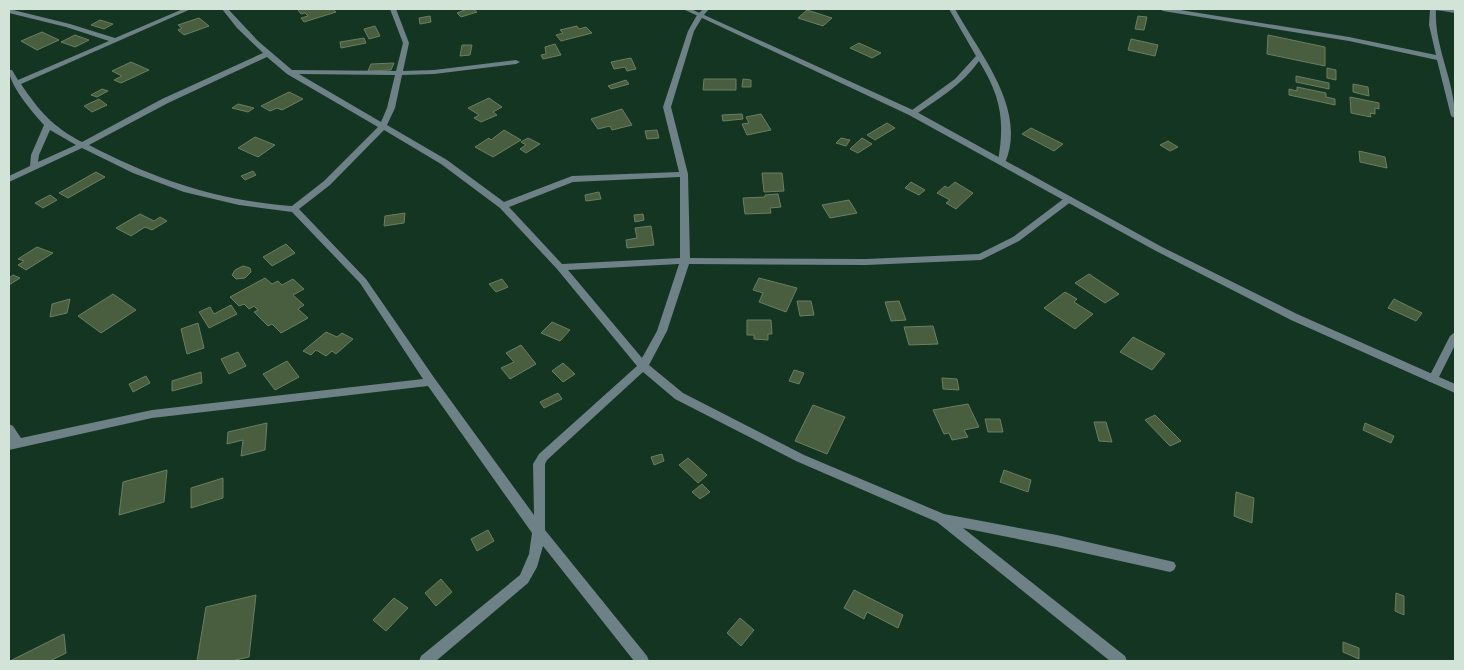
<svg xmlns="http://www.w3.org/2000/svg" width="1464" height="670" viewBox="0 0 1464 670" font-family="Bitter,serif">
<rect width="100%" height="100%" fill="#143522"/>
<path fill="#495d3f" stroke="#6a7f60" d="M301,9H328L329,10L333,9L336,12L304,22L301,18L308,16L305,13L301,14L298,10Z
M467,9H473L477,12L461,17L457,13Z
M807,10L832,18L823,26L798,18Z
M430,16L431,22L420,24L419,18Z
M1138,16L1147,17L1144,30L1135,29Z
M199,18L209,26L184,35L178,30L182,28L178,25Z
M100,20L113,24L104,29L91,25Z
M375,26L380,36L369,39L364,29Z
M577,26L579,29L586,27L592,33L561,41L556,35L563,33L560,30Z
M42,32L59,40L37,50L21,41Z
M75,35L89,40L75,47L61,42Z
M1268,35L1325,47V66L1267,54Z
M364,38L366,43L341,48L340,42Z
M1131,39L1158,45L1155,56L1128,50Z
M859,43L881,53L872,58L850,48Z
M555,44L561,55L543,59L541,55L546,54L545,47Z
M462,45H472L470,55L460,56Z
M631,58L636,69L627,71L625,67L614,69L611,62Z
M131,62L149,70L121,83L114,80L122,76L112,71Z
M394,63L391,70L368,71L371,64Z
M1327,68L1336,70V80L1327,78Z
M1296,76L1329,83V89L1296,82Z
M704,79H736V90H703Z
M743,79L751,80V87H742Z
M626,80L629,84L611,89L608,86Z
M1353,84L1368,87L1369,96L1353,92Z
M1297,87L1326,93V97L1335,99V105L1289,95V89L1297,91Z
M102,89L108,91L97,97L91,95Z
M289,92L303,99L282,110L277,108L270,111L261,106Z
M1350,97L1379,103V109L1375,108V114L1370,113L1371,117L1351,113Z
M489,98L502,107L493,112L497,115L481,122L474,118L479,115L468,108Z
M99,99L107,105L92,112L84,106Z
M238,104L254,108L248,112L232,108Z
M622,109L632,125L612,130L610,126L598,129L591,119Z
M742,114L743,119L723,121L722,115Z
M761,114L771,130L747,135L742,124L749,123L746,117Z
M887,123L895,128L875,140L867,135Z
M1031,128L1063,144L1054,151L1022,134Z
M504,130L521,140L493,157L475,147L489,138L491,140Z
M657,130L659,138L647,139L645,131Z
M255,137L275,145L258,157L238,148Z
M528,138L540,144L526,153L520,149L526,145L521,142Z
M841,138L850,140L846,146L836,143Z
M862,138L872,144L858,153L850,149Z
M1168,141L1178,147L1170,151L1160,145Z
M1359,151L1385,157L1387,168L1360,162Z
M253,171L256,175L245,180L241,176Z
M96,172L105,177L68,198L59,193Z
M762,173H782L784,191L764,192Z
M911,182L925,190L919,195L905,188Z
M955,182L973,193L956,209L946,203L950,200L937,193L945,186L948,188Z
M599,192L601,199L586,201L585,195Z
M778,194L781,207L770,208L771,213L745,214L743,198L765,197V195Z
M50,195L57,200L43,208L35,203Z
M849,200L857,213L830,218L822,205Z
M405,213L404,223L384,226L385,216Z
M140,214L154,221L160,217L167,221L152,230L145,227L131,236L116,228Z
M643,214L644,220L635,222L634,215Z
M651,226L654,245L627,248L626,240L637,238L635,228Z
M286,244L295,253L272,266L263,257Z
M37,247L53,253L26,270L18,265L24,261L18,259Z
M243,266L250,268L251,272L245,278L236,279L232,275L235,270Z
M1089,274L1119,294L1105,303L1075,283Z
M13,275L20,278L9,285V278Z
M265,278L272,284L278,281L282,285L293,279L304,289L293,295L304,305L298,309L308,318L281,333L272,324L268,326L254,312L258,310L254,306L249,309L244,304L239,306L230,297Z
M759,278L797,288L786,312L759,302L763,293L753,290Z
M502,279L508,287L496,292L489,284Z
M1065,292L1077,299L1074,302L1093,314L1075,329L1044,308Z
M113,294L136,310L101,333L78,316Z
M70,299L67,313L50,317L52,304Z
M1394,299L1422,313L1416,321L1388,308Z
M797,301H811L814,315L800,316Z
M899,301L906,320L891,321L885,302Z
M231,305L237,314L209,328L199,312L210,307L214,314Z
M747,320H771L772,334H768V340L754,339V335H747Z
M552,322L570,330L560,341L541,333Z
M198,323L204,348L187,354L181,329Z
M933,326L938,344L909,345L904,327Z
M326,332L337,337L342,333L353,339L336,354L332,351L326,356L316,350L311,355L303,351Z
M1133,337L1165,354L1152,370L1120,352Z
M521,345L536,364L510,379L501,368L514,362L506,353Z
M238,352L246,366L229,374L221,359Z
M287,361L299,377L275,390L263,374Z
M563,363L575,374L563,382L552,371Z
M794,370L804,373L799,384L789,381Z
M201,372L202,383L172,391V381Z
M146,376L150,383L133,392L129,384Z
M942,378L957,379L959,390L943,389Z
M558,393L562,399L544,408L540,402Z
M968,404L979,427L964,430L968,437L952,440L949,433L944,434L933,410Z
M813,405L845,417L827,454L795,441Z
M1155,415L1181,441L1170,446L1145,420Z
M985,419H1000L1003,432H988Z
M1094,422H1106L1112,442L1099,441Z
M267,423L265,450L241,456L243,440L227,444L228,432Z
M1365,423L1394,436L1391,443L1363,430Z
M662,454L664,461L654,465L651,457Z
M688,458L707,475L698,483L679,465Z
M167,470L164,502L119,515L123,482Z
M1004,470L1031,480L1028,492L1000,482Z
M223,478V498L191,508V488Z
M702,484L710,492L700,499L692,492Z
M1236,492L1254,498L1252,523L1234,516Z
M488,530L494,541L477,551L471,539Z
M441,579L452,592L436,606L425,593Z
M854,590L903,615L898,628L867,612L864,619L844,608Z
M1396,593L1404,596V615L1395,611Z
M256,595L249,657L231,661H197L206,607Z
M394,598L408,608L386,631L373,620Z
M740,618L754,630L741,646L727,633Z
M64,634L66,653L50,661H10Z
M1343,642L1359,648V659L1343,652Z"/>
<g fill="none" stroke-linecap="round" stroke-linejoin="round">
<path fill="#6e8186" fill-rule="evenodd" d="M9,9L70,24L115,38L183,9H191L21,84C39,111 53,127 82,142L162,99L263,53L237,28L222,9H228L258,41L292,70L396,71L403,43L390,9H396L409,43L403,71L434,70L516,60L520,62L516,64L434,74L402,75L395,108L387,125L447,160L504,202L572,176L679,172L663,107L688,31L697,15L703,9H709L703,16L694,31L671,107L688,174L690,258L866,259L979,254L1013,237L1066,197H1072V201L1019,241L981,260L866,265L689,264L667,331L649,365L683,393L804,455L944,514L1057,535L1174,562L1176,566L1174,570L1170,572L1057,547L963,528L1125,656L1127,661H1110L937,522L796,461L675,399L643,372L547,460L545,464V530L647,656L649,661H634L543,546L537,567L528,583L436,661H419L421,656L520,575L529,554L532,533L428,386L152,418L9,450V424L13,426L21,438L152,410L423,379L360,283L292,212L239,205L184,192L133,173L82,148L9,182V176L30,166L31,155L44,125C33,113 9,85 9,70H12L18,80L109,41L66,27L9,13ZM267,57L287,74L378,127L324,181L292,206C215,200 157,180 89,145L168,103ZM299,74L395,75L387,108L381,122ZM50,130L76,145L38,162L39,155ZM384,130L441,164L500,208L557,269L637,366L539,454L533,464L534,515L435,379L366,279L299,209L330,185ZM680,177V258L562,264L509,207L573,182ZM679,264L657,331L642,358L568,270Z
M949,9H955C979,53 1028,109 1005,163H1002L998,161C1005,120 1001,97 979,61C963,84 938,99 915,115H912L908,113L955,79L976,56Z
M1160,9H1174L1349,37L1436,55L1429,25L1430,9H1455V13L1436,10C1434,47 1455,81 1455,118L1451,116L1437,60L1349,41L1163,11Z
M1455,332V345L1438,379L1437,382H1429L1428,379L1450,336Z"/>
<path fill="#6e8186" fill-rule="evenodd" d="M683,9H691L915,111L1162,247L1297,314L1455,384V393L1291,320L1156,251L909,115Z"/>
</g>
<rect width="1464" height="670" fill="none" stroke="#d1e4d7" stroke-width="20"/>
</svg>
